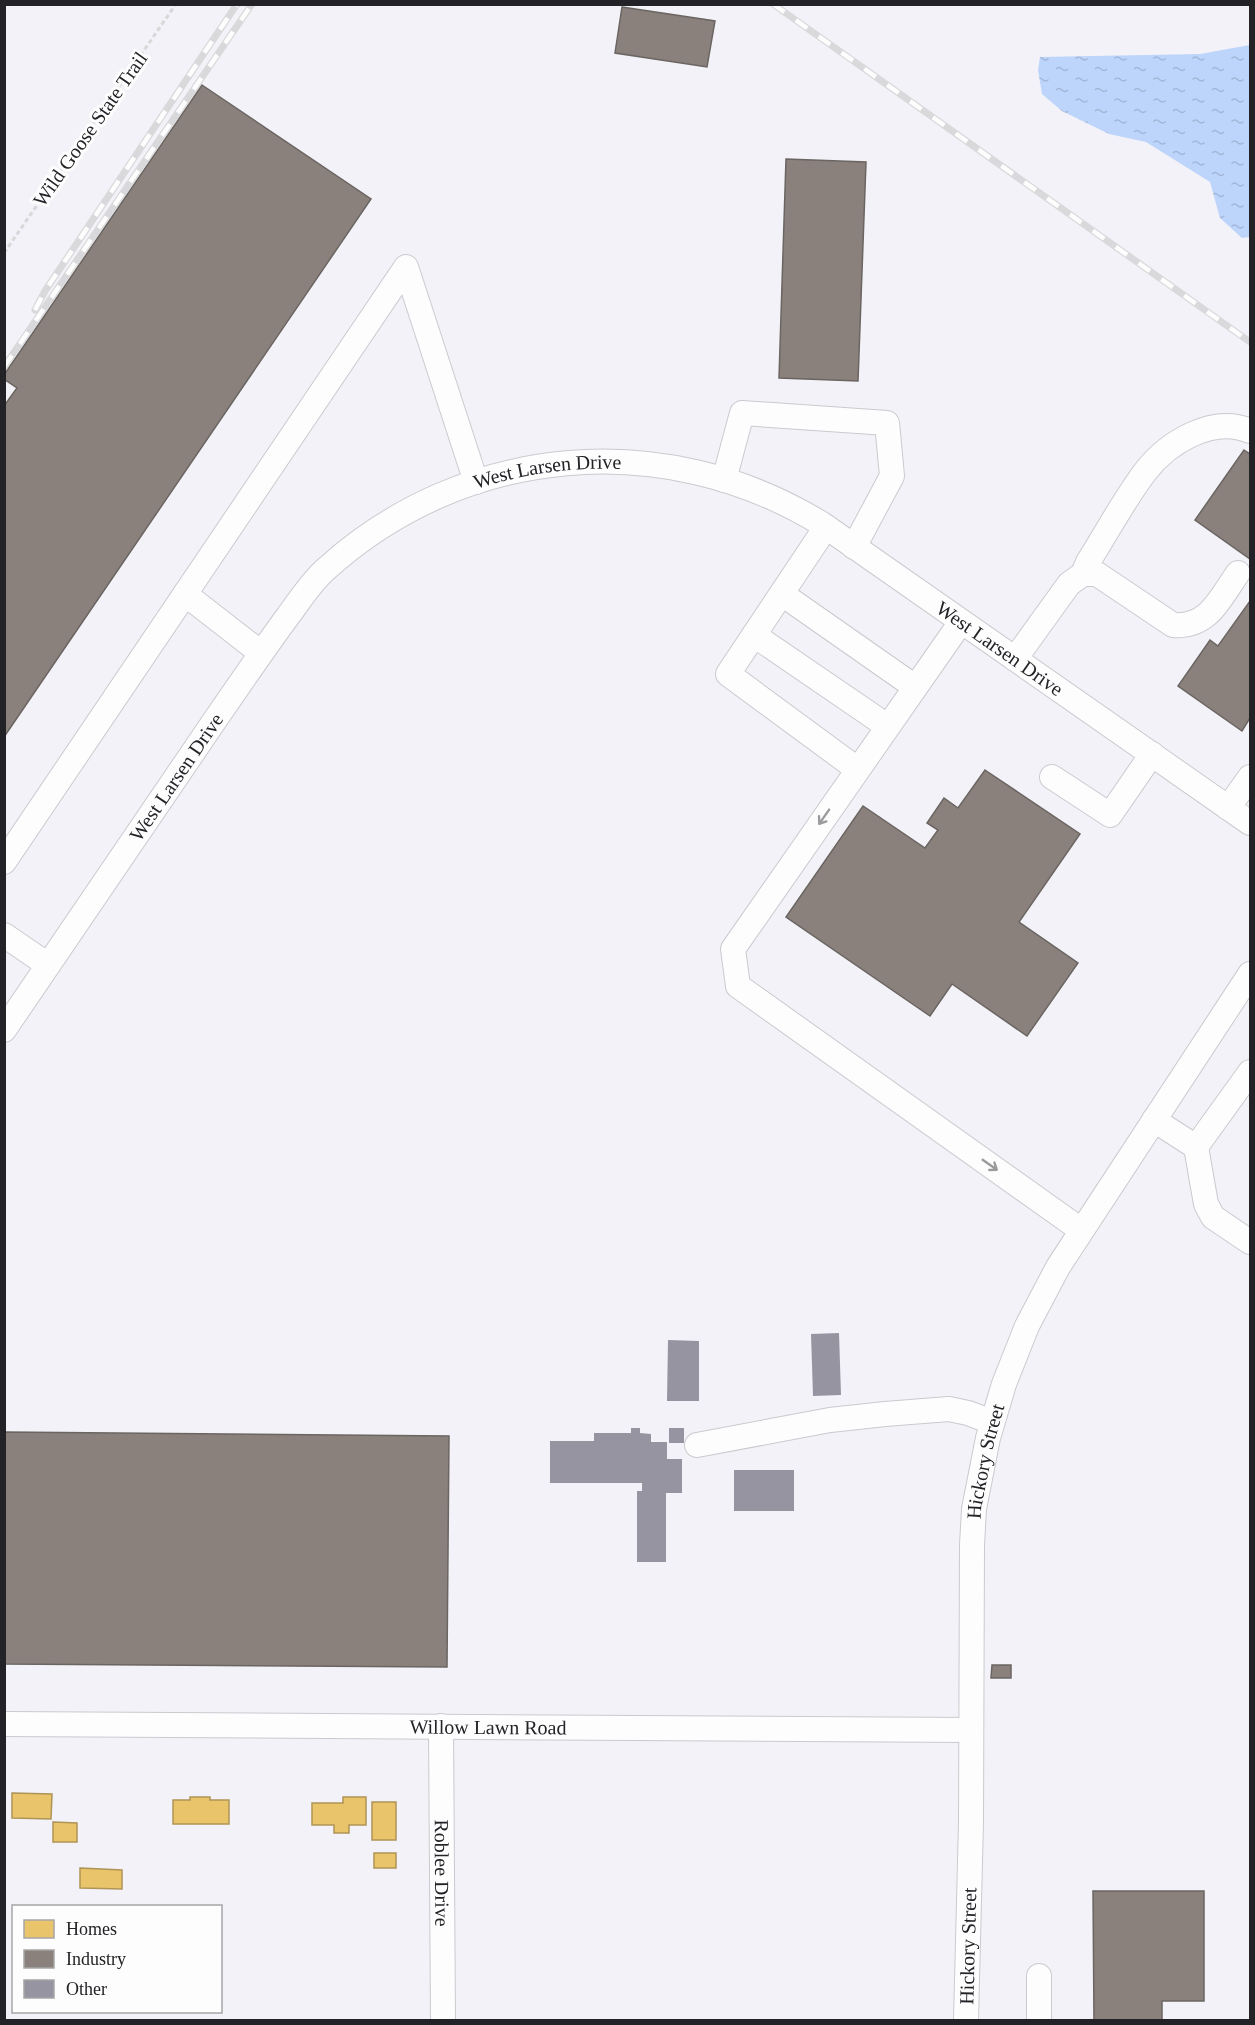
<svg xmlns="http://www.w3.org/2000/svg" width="1255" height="2025" viewBox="0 0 1255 2025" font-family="Georgia,serif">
<defs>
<pattern id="water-ripples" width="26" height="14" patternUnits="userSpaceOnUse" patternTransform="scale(1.5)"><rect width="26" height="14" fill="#bdd4fb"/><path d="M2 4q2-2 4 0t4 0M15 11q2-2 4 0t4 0" fill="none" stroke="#a2b6d7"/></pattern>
</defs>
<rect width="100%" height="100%" fill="#f2f2f8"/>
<path fill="url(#water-ripples)" d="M1250,45V237L1242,238L1220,218L1210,182L1146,142L1109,134L1062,111L1042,94L1038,70L1040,57L1200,54Z"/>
<path fill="#e9c46a" stroke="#ae9456" stroke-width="1.5" d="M12,1793L52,1794L51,1819L12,1818Z
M190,1797H210V1800H229V1824H173V1800H190Z
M343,1797H366V1825H349V1833H334V1825H312V1803H343Z
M372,1802H396V1840H372Z
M53,1822L77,1823V1842H53Z
M374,1853H396V1868H374Z
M80,1868L122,1870V1889L80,1888Z"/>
<path fill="#8a817c" stroke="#6b6562" stroke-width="1.5" d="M622,7L715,21L707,67L615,53Z
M202,85L371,199L4,737V406L17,388L4,379V375Z
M786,159L866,162L858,381L779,378Z
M1244,450L1250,454V559L1195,520Z
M1250,601V718L1242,731L1178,686L1210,640L1218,646Z
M985,770L1080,834L1019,922L1078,963L1027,1036L952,984L930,1016L786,917L863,806L925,848L938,830L927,823L944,798L958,808Z
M4,1432L449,1436L447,1667L4,1664Z
M992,1665H1011V1678H991Z
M1093,1891H1204V2001H1162V2020H1094Z"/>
<path fill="#9694a0" d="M839,1333L841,1395L813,1396L811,1334Z
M668,1340L699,1341V1401H667Z
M631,1428H640V1433L651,1434V1442H667V1459H682V1493H666V1562H637V1491H642V1483H550V1441H594V1433H631Z
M669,1428H684V1443H669Z
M734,1470H794V1511H734Z"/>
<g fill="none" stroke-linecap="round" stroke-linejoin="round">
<defs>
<g id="minor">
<path d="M724,480L742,413L887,423L892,476L854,547"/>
<path d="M826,527L728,674L857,769"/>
<path d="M1083,574L1088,562C1107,532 1124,500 1145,472C1168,442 1213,415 1250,431"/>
<path d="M185,594L261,653"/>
<path d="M782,594L915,687"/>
<path d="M961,622L733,949L738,986L1081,1230"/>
<path d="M754,635L887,726"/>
<path d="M1015,659L1069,584L1083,574H1097L1173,625C1209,628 1220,598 1238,573"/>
<path d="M1052,777L1110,815L1152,754"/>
<path d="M1228,808L1250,777"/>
<path d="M4,862L406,267L476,482"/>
<path d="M4,935L48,965"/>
<path id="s1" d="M4,1030C74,926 145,823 215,720C239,685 263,650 288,616C300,600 311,582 326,569C464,444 664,427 822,524L1250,823"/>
<path d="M1154,1120L1196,1147L1206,1204L1213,1217L1250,1242"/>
<path d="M1196,1147L1250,1072"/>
<path d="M697,1445L830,1420L885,1414L949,1409L968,1413L992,1422"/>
<path id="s2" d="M4,1724L971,1730"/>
<path id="s3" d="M441,1726L443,2020"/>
<path d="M1039,1976V2020"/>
<path id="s4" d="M966,2020L971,1822L972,1545L974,1509L988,1438L1004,1384L1027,1326L1058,1267L1250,974"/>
</g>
</defs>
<use href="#minor" stroke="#cacacf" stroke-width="26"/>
<path stroke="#d8d8d9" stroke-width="3" stroke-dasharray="4.5 3" stroke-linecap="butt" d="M4,253L176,4"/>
<use href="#minor" stroke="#fdfdfe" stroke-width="24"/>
<defs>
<path id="rail" d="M773,4L1250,342
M35,310L45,291L237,4
M4,367L252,4"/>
</defs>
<use href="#rail" stroke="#d9d9db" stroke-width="7"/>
<use href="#rail" stroke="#fdfdfd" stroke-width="4.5" stroke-dasharray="14" stroke-linecap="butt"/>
</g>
<defs><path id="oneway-shaft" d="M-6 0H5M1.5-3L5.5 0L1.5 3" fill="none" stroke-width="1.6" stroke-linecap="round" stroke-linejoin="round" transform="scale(1.5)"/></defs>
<g stroke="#9b9b9d">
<use href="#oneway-shaft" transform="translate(824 817) rotate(125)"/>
<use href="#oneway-shaft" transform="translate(990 1165) rotate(35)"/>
</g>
<g text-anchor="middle" stroke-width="6" stroke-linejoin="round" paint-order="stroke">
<g font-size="20" fill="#232327" stroke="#fdfdfd">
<text transform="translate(90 129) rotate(-55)" y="7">Wild Goose State Trail</text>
<text dy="7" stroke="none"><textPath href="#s1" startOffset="810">West Larsen Drive</textPath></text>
<text dy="7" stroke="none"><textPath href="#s1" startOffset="1314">West Larsen Drive</textPath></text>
<text dy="7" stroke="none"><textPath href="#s1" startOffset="306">West Larsen Drive</textPath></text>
<text dy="7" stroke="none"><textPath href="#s4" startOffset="560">Hickory Street</textPath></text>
<text dy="7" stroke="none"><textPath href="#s2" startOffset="484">Willow Lawn Road</textPath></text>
<text dy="7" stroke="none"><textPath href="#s3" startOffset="147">Roblee Drive</textPath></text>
<text dy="7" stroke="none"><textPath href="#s4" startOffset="74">Hickory Street</textPath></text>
</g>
</g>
<rect width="1255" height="2025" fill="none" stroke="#232327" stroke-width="12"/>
<rect x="12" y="1905" width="210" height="108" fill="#fdfdfd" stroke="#a6a6a7" stroke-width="1.5"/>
<rect x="24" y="1920" width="30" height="18" fill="#e9c46a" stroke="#a6a6a7" stroke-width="1.5"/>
<text x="66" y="1935" font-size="18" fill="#232327">Homes</text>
<rect x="24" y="1950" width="30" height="18" fill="#8a817c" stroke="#a6a6a7" stroke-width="1.5"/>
<text x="66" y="1965" font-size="18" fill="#232327">Industry</text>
<rect x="24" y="1980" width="30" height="18" fill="#9694a0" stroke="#a6a6a7" stroke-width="1.5"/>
<text x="66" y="1995" font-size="18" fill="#232327">Other</text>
</svg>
